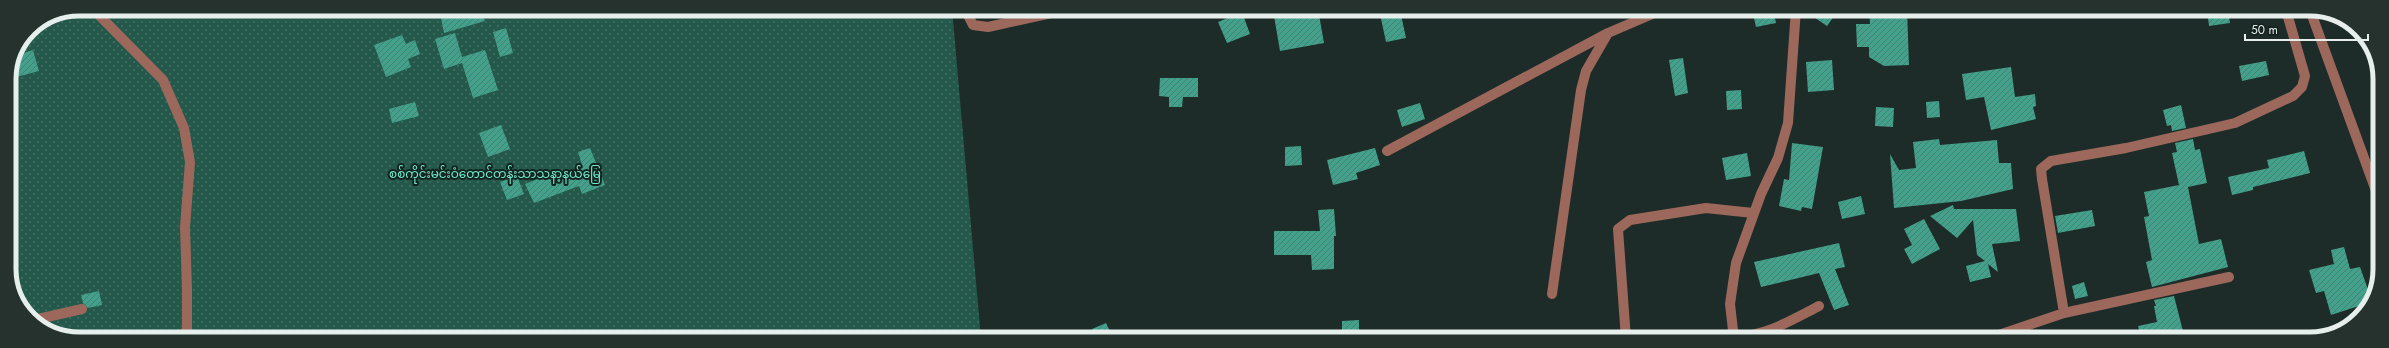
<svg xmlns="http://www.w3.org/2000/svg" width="2389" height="348" viewBox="0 0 2389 348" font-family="Jost,'Noto Sans Myanmar',sans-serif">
<defs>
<pattern id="grass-dots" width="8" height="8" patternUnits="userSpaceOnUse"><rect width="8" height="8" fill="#23584b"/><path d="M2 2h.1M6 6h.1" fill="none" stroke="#437065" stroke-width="1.8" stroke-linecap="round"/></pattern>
<pattern id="building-hatch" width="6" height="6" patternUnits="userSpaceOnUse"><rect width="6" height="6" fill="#43a08a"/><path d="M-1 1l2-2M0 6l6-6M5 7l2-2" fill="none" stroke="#448173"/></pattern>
</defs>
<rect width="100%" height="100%" fill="#1d2c28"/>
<path fill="url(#grass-dots)" d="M79,9H952L981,339L70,338L33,321L11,287L9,79C18,32 32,18 79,9Z"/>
<path fill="url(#building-hatch)" d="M461,9L462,13L482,9L485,21L444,33L440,13Z
M1311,9H1318L1324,43L1280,51L1274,16Z
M1752,9H1773L1776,23L1756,27Z
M1802,9H1839L1827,26Z
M1869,9H1907L1909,65L1884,66L1869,57V47H1857L1856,24H1870Z
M1400,10L1406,38L1386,42L1380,14Z
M2207,10H2228L2230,23L2209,26Z
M1242,12L1250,34L1227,43L1218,22Z
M506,28L513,53L500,57L493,32Z
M455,33L462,57L485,50L498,90L473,98L462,63L444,69L435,39Z
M402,35L406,44L415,40L420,54L408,59L411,67L386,77L374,45Z
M33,50L39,71L9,79L14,56Z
M1683,58L1688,93L1675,96L1669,60Z
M1832,60L1834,90L1808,92L1806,62Z
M2266,61L2269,75L2242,81L2239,66Z
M2011,67L2015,97L2035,94L2036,106L2033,107L2036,119L1991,130L1984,97L1966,100L1962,74Z
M1160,78H1198V97H1183L1182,107H1169V97L1159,96Z
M1741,90L1742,109L1727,110L1726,91Z
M1939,101L1940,117L1927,118L1926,102Z
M415,102L419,116L392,123L389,109Z
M1420,103L1425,119L1402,127L1397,110Z
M2181,105L2186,128L2172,131L2171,125L2167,126L2163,110Z
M1876,107L1894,108L1893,127L1875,126Z
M501,125L510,149L488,157L479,133Z
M1939,139L1940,145L1997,140L1999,163H2011L2013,189L1961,201L1894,208L1890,154L1899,170L1916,168L1913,142Z
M2193,139L2195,150L2200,149L2207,183L2188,187L2199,244L2221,239L2228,267L2152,287L2146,262L2152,260L2144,217L2149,216L2144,192L2179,185L2172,153L2177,152L2175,143Z
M1792,143L1823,147L1812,209L1802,207L1801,211L1779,206L1784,179L1789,180Z
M1301,146L1302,165L1285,166V147Z
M590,148L605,185L582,194L579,186L534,203L525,184L558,171L561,177L583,168L578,152Z
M1375,148L1380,165L1356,173L1358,179L1333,185L1327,160Z
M2304,151L2310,173L2253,187V190L2232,195L2228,177L2269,168L2267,160Z
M1747,153L1751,176L1726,180L1722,158Z
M517,176L524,194L507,200L500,182Z
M1861,196L1865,214L1842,219L1838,202Z
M1953,205L1954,209H2016L2020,241L1992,244L1998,272L1988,264L1991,277L1970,282L1966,266L1985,261L1977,255L1973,220L1957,238L1930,216Z
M1334,209L1336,236H1334V269L1312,270L1311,255H1274V231H1320L1318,210Z
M2092,210L2095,226L2058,233L2055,216Z
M1924,219L1940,249L1912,264L1904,249L1912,245L1904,229Z
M1839,243L1845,267L1835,269L1849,305L1834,310L1819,273L1761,287L1754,262Z
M2344,247L2350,269L2360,267L2370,295L2365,304L2331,315L2324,291L2316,293L2309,270L2334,264L2331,250Z
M2084,282L2088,296L2075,299L2072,286Z
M99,291L102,305L88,308L83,303L81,295Z
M2174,296L2185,339H2141L2138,326L2157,322L2154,306H2156L2154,300Z
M1359,320V339H1342V321Z
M1106,323L1114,339H1096L1092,329Z"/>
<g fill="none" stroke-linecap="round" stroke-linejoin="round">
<path stroke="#9c685c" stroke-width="10" d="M93,9L163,80L184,128L190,162L185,227L187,289V328L184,338
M972,9L969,17L973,25L988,27L1070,9
M2310,10L2379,199
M1387,151L1608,33L1664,9
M1552,294L1581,90L1586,71L1608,33
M2064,313L2229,277
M36,323L38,319L82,309
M1734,337C1766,336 1790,321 1819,306
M1626,339L1618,229L1630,220L1706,208L1753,213
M1734,339L1730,304L1736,263L1761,194L1778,158L1788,123L1796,9
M1987,339L2064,313L2042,179L2041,169L2051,161L2126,148L2235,123L2293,96L2302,87L2305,76L2286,10"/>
</g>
<g text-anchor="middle" stroke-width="4" stroke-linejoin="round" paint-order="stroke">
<g font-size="12" fill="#6cefd0" stroke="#14221e">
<text x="495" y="178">စစ်ကိုင်းမင်းဝံတောင်တန်းသာသနာ့နယ်မြေ</text>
</g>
</g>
<path d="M0 0H2389V348H0ZM79 16H2310A63 63 0 0 1 2373 79V269A63 63 0 0 1 2310 332H79A63 63 0 0 1 16 269V79A63 63 0 0 1 79 16Z" fill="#25322e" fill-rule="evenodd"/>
<path fill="none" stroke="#e6efec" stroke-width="5" d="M79 16H2310A63 63 0 0 1 2373 79V269A63 63 0 0 1 2310 332H79A63 63 0 0 1 16 269V79A63 63 0 0 1 79 16Z"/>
<path d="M2245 34v6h123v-6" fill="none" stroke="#e6efec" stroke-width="2"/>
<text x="2251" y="34" font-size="12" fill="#e6efec" stroke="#14221e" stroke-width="3" paint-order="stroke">50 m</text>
</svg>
